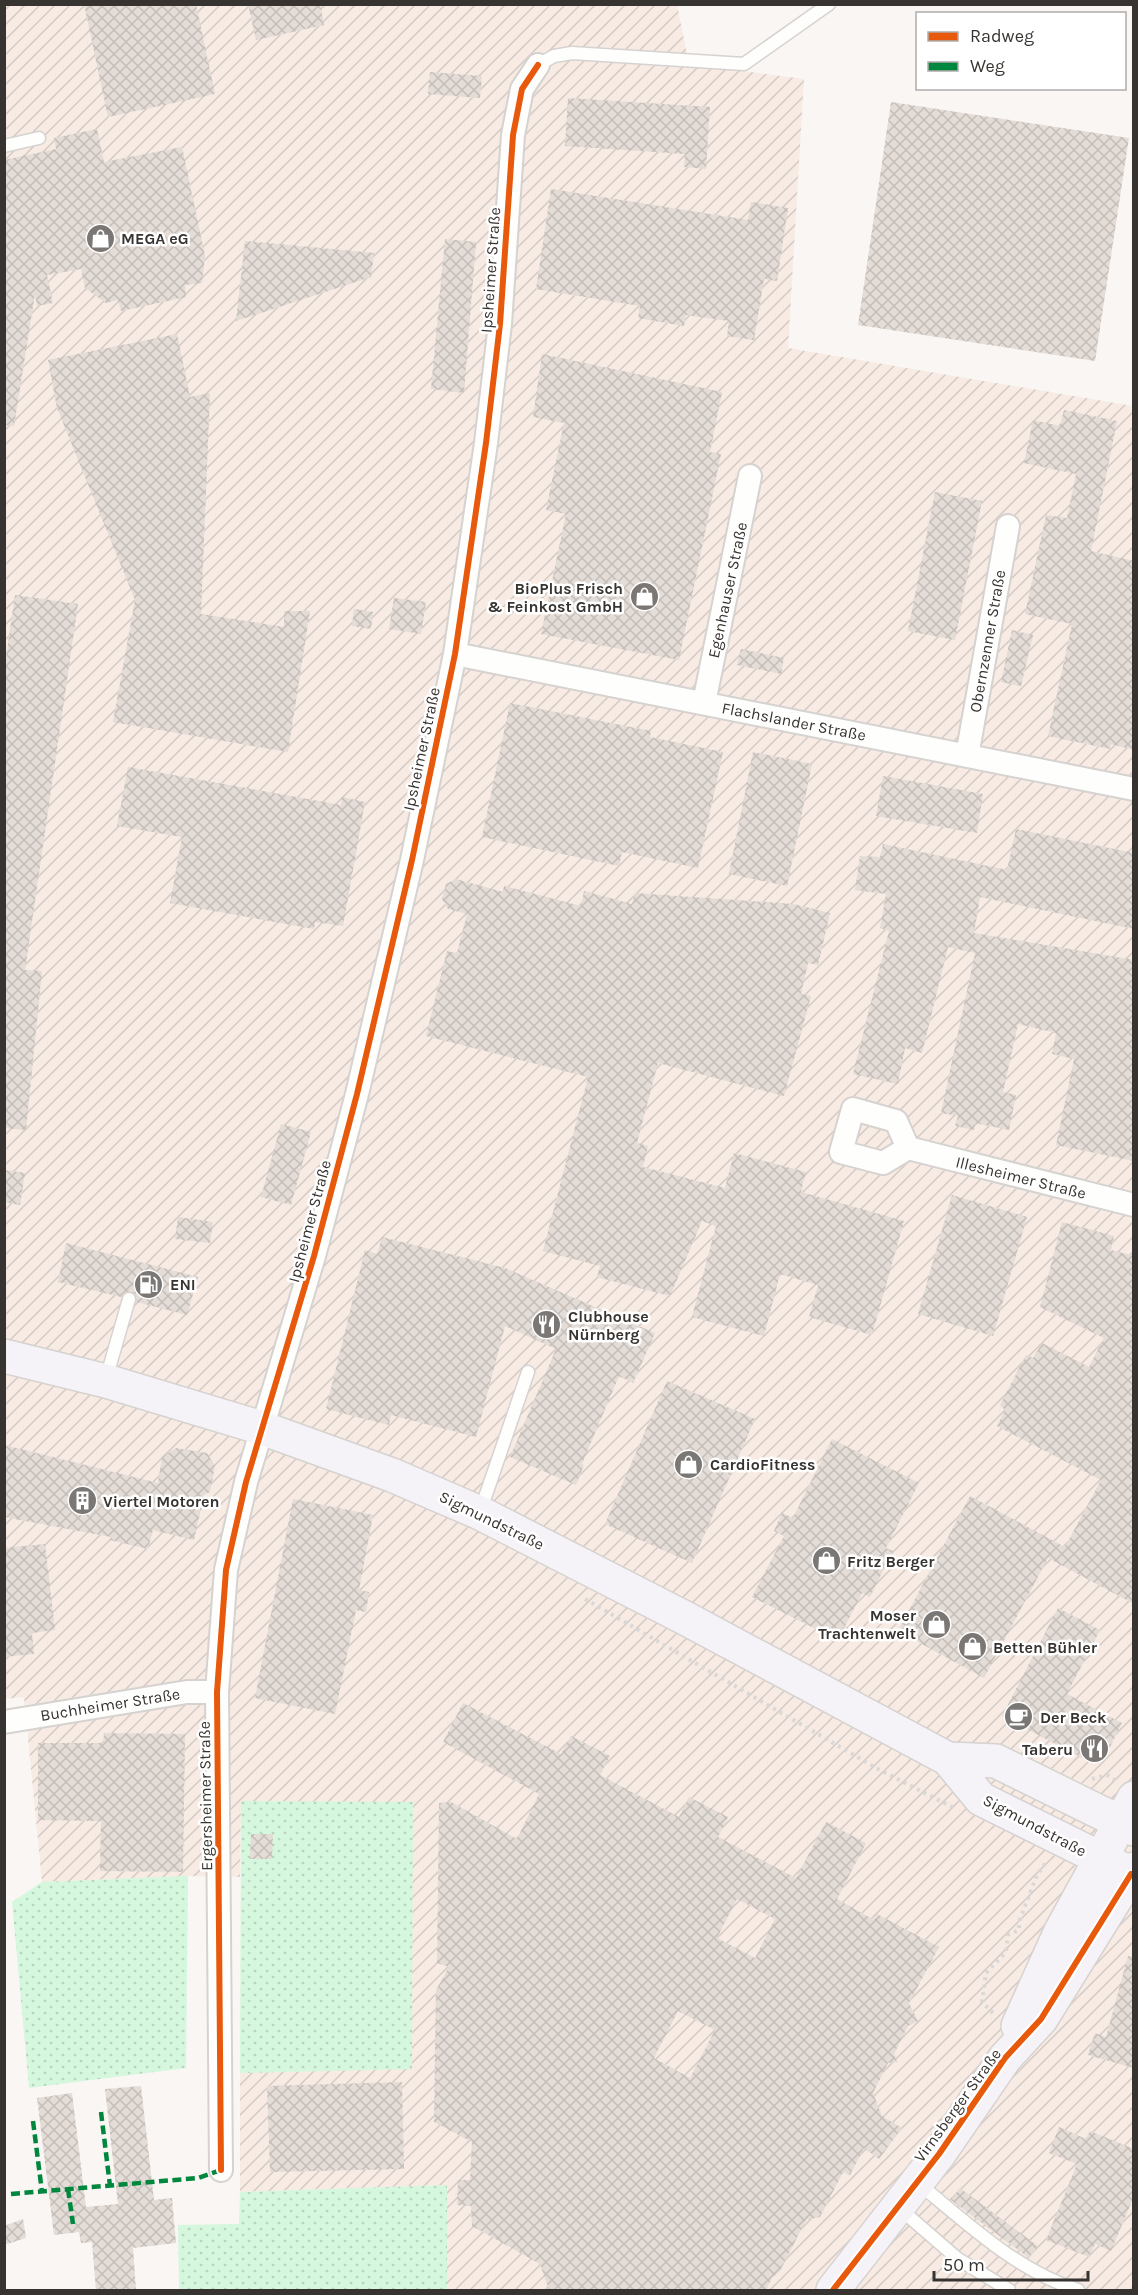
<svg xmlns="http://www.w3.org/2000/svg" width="1138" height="2295" viewBox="0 0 1138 2295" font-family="Karla,sans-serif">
<defs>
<pattern id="industrial-furrows" width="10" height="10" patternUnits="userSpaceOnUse" patternTransform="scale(1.5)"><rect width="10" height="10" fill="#f7ebe4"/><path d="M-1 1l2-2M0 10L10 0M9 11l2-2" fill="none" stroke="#d4cac4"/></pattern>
<pattern id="grass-dots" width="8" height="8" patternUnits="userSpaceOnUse" patternTransform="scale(1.5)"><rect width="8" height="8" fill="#d5f7dd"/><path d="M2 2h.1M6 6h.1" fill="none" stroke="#b7d4be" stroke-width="1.8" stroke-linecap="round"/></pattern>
<pattern id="building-cross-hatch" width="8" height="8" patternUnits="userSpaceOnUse" patternTransform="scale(1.5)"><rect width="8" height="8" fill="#e4dcd6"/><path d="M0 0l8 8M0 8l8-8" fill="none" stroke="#c4bdb8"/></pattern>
</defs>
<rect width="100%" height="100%" fill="#faf6f4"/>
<path fill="url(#industrial-furrows)" d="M4,5H677L689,64L804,79L788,348L1133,406V2290H447V2185L240,2192V2073L412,2068L241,1801L240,1877L188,1876L42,1882L24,1697L4,1699Z"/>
<path fill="url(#grass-dots)" d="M241,1801L413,1802L412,2069L240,2073Z
M188,1876L186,2068L29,2088L12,1902L42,1882Z
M447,2185V2290H179L178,2225L239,2224L240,2192Z"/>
<path fill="url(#building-cross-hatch)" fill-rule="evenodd" d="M84,4H196L215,94L108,117Z
M248,4H320L324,25L256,40Z
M430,72L482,76L480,98L428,94Z
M568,98L710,107L706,169L684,167L685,154L565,146Z
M891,102L1129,138L1095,361L858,325Z
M97,129L104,162L182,147L205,256L202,283L185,285L186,297L121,311L118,300L106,303L85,288L81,269L47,275L53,303L37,306L35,294L14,426L4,425V160L56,149L54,138Z
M551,189L748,220L751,202L788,208L777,281L764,279L754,340L727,336L729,321L686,315L684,326L638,318L640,306L536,289Z
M445,239L476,242L464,393L431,389Z
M245,241L374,253L371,277L236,321Z
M177,334L190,397L210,393L201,614L284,627V611H310L288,752L113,722L135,600L57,408L48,360Z
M542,354L722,392L710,452L721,454L679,660L541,634L566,514L546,510L564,423L533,417Z
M1064,410L1117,421L1091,551L1134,561V750L1111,744L1110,749L1048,736L1072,624L1025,614L1046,515L1067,518L1076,474L1024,463L1033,420L1060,426Z
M935,492L982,501L955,640L908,631Z
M15,595L78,604L25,970L42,971L26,1130L4,1128V671Z
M394,598L426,602L421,634L389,629Z
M354,609L373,612L371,629L352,626Z
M1012,630L1033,635L1021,686L1001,682Z
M741,649L784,658L781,674L737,665Z
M510,703L651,731L650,737L723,752L698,868L622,852L619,866L482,837Z
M753,752L812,764L787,886L729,874Z
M128,767L341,805L342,797L365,802L343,926L315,922L314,929L170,903L182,837L117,826Z
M883,776L983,794L977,833L876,816Z
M1016,829L1134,853V929L980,897L974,933L1134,960V1161L1056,1145L1074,1059L1052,1054L1056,1033L1018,1024L1003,1092L1016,1095L1009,1130L975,1123L974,1130L955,1126L958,1116L941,1113L975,953L948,947L922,1053L905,1048L898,1084L853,1074L889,931L880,928L886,894L855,890L860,856L880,857L883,844L1007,870Z
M456,879L503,892L504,886L581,906L584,891L632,904L635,893L793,904L830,913L818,965L808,963L801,994L811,996L784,1096L658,1063L637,1143L648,1146L643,1167L725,1188L734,1153L806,1172L801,1192L904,1221L872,1335L809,1317L818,1285L780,1274L764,1336L692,1317L716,1226L702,1221L670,1296L597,1277L600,1266L543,1251L588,1077L426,1036L447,951L457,953L467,914L448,909L442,899L446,884Z
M281,1124L311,1132L291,1205L261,1197Z
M4,1170L25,1173L20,1205L4,1202Z
M952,1195L1027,1217L993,1336L918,1314Z
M178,1217L213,1222L210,1243L175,1239Z
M1062,1222L1114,1236L1111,1250L1134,1256V1604L1048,1558L984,1678L898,1631L970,1496L1065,1547L1101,1480L997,1426L1005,1410L1000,1405L1026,1355L1033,1358L1042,1343L1089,1367L1104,1338L1040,1307Z
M382,1237L505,1268L655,1333L633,1383L619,1376L582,1464L584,1465L576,1485L510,1457L556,1349L505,1326L476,1437L391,1415L389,1425L326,1409L365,1250L377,1254Z
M66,1243L198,1277L187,1315L137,1302L135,1294L131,1291L124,1293L121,1297L58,1282Z
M667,1381L755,1419L692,1563L605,1524Z
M832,1439L919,1483L886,1548L893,1551L870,1597L862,1593L838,1640L752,1597L784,1536L774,1531L782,1513L793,1518Z
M4,1445L158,1483L162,1457L176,1448L207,1453L215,1466L210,1492L204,1495L194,1540L153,1530L148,1549L110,1540L111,1537L4,1517Z
M293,1499L373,1515L359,1590L369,1592L366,1612L356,1610L335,1714L255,1698Z
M45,1544L55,1630L32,1633L34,1654L4,1657V1548Z
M1058,1608L1100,1630L1067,1694L1122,1723L1106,1755L1086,1760L1002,1716Z
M463,1703L561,1754L571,1736L610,1756L600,1775L679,1817L689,1797L728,1817L718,1837L796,1878L826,1822L866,1843L837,1899L874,1920L877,1914L939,1947L909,2003L918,2021L908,2026L894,2054L897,2062L888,2063L873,2093L882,2116L902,2128L879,2159L864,2148L850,2175L843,2172L820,2217L806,2220L780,2271L772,2278L766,2290H549L540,2264L472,2226L471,2206L457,2205L458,2180H470L472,2142L434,2122L436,1990L449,1967L437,1963L439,1803L451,1802L517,1839L539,1794L443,1742ZM737,1899L775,1919L755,1958L717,1938ZM678,2011L715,2030L690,2078L654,2058Z
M104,1733L185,1734L183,1872L100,1871L101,1821L38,1820V1743H103Z
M251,1834H273L272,1859H250Z
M1128,1956L1134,1957V2068L1088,2055L1095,2033L1106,2037Z
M402,2082L404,2169L270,2172L267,2086Z
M141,2086L154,2200L172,2198L176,2243L133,2248L136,2290H96L92,2242L81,2243L79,2232L54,2235L37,2098L72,2093L86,2207L118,2204L105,2089Z
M1059,2127L1086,2139L1090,2131L1134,2149V2196L1111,2251L1095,2244L1089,2257L1046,2240L1077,2164L1049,2153Z
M960,2188L1038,2246L1029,2258L951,2200Z
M23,2219L26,2238L4,2245V2226Z"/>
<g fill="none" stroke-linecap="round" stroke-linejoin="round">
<defs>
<path id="lane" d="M538,65L554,56L572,53L744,64L829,4
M4,146L39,138
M106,1379L129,1299
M480,1512L528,1372
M918,2183C967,2223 1017,2271 1078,2290
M899,2208L958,2259L1009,2290"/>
<path id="street" d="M455,654L1134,789
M704,703L750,476
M967,756L1008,526
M908,1148L896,1121L853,1109L841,1152L883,1163L908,1148L1134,1205
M4,1722L187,1692H217
M221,2170L217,1692L226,1570L246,1482L314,1256L357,1094L412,860L455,654L486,443L500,324L513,135L522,89L538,65"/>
<path id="secondary" d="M4,1356L106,1381L262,1428L392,1475L480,1513L685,1618L948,1759L981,1799L1134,1875
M948,1759L996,1761L1134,1829
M1018,2026L1060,1933L1134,1798
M833,2290L939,2154L1005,2058L1041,2019L1134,1869"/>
</defs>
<use href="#lane" stroke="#d6d2d0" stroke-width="15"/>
<use href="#street" stroke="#d6d2d0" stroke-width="26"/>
<use href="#secondary" stroke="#d6d2d0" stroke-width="36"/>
<path stroke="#dad8d7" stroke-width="4" stroke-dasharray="3 4.5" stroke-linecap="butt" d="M585,1599L878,1769L954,1808
M1092,1779L1107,1775L1116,1781
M993,2013L982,2002L986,1973L1006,1952L1008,1935L1019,1930V1922L1037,1875L1047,1861"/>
<use href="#lane" stroke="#fefefd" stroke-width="12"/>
<use href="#street" stroke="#fefefd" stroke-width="22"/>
<use href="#secondary" stroke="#f5f3f7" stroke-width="33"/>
<path stroke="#00873e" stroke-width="4.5" stroke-dasharray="9 4.5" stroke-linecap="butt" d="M101,2112L110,2186
M33,2121L42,2192
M68,2189L73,2224
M11,2194L198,2178L221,2170"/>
<defs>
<path id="cycleway" d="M221,2170L217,1692L226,1570L246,1482L314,1256L357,1094L412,860L455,654L486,443L500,324L513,135L522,89L538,65
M833,2290L939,2154L1005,2058L1041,2019L1131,1874"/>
</defs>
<use href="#cycleway" stroke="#fff" stroke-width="10"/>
<use href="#cycleway" stroke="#e8590c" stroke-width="6"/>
</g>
<defs>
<symbol id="shop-disc" viewBox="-11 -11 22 22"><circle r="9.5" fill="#7b7775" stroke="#fff"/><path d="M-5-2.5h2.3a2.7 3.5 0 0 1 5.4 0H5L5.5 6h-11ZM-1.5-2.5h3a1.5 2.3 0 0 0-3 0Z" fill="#fff"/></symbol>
<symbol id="fuel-disc" viewBox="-11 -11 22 22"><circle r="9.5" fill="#7b7775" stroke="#fff"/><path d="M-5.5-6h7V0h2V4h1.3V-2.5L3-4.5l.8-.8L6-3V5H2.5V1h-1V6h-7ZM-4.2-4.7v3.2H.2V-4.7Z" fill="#fff"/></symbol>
<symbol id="restaurant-disc" viewBox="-11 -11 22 22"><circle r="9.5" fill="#7b7775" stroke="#fff"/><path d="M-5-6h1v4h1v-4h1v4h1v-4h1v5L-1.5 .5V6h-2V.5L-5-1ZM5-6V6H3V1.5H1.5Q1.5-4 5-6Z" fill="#fff"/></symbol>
<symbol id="building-disc" viewBox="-11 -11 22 22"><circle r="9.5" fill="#7b7775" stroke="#fff"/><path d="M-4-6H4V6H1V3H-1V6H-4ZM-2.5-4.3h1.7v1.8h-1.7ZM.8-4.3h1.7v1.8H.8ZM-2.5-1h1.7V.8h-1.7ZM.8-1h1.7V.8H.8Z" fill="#fff"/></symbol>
<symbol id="cafe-disc" viewBox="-11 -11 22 22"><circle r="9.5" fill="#7b7775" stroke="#fff"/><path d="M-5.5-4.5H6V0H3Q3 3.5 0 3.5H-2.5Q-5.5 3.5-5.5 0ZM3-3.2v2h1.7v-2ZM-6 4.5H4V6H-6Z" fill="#fff"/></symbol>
</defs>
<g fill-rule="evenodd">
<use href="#shop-disc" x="84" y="222" width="33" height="33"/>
<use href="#shop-disc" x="628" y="580" width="33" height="33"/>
<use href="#fuel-disc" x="132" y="1268" width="33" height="33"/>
<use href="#restaurant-disc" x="530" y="1308" width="33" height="33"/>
<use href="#shop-disc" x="672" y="1448" width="33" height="33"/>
<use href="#building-disc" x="66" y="1484" width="33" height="33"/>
<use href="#shop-disc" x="810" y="1544" width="33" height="33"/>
<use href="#shop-disc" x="920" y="1608" width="33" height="33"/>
<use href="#shop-disc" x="956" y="1630" width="33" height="33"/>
<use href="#cafe-disc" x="1002" y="1700" width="33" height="33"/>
<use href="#restaurant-disc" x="1078" y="1732" width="33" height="33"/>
</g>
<g text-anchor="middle" stroke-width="5" stroke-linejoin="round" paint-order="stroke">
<g font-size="16" font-weight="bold" fill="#373330" stroke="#fff" text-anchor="start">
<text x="121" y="244">MEGA eG</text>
<text x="623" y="594" text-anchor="end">BioPlus Frisch<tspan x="623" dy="18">&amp; Feinkost GmbH</tspan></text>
<text x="170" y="1290">ENI</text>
<text x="568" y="1322">Clubhouse<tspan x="568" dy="18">Nürnberg</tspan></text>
<text x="710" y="1470">CardioFitness</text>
<text x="103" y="1507">Viertel Motoren</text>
<text x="847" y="1567">Fritz Berger</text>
<text x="916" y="1621" text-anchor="end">Moser<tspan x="916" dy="18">Trachtenwelt</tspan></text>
<text x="993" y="1653">Betten Bühler</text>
<text x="1040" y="1723">Der Beck</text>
<text x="1073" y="1755" text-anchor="end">Taberu</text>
</g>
<g font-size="16" fill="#373330" stroke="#fff">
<text transform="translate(490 270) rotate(-86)" y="6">Ipsheimer Straße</text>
<text transform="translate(727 590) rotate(-78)" y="6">Egenhauser Straße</text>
<text transform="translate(987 641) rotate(-80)" y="6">Obernzenner Straße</text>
<text transform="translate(794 721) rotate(11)" y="6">Flachslander Straße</text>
<text transform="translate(421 749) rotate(-78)" y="6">Ipsheimer Straße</text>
<text transform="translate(1021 1177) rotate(14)" y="6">Illesheimer Straße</text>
<text transform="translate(309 1221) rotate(-75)" y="6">Ipsheimer Straße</text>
<text transform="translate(492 1520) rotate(26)" y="6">Sigmundstraße</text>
<text transform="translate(110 1704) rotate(-9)" y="6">Buchheimer Straße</text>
<text transform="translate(205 1796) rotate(-91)" y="6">Ergersheimer Straße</text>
<text transform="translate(1035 1825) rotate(28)" y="6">Sigmundstraße</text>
<text transform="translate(957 2105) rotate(-54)" y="6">Virnsberger Straße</text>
</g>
</g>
<rect width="1138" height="2295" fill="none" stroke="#373330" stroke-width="12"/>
<rect x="916" y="12" width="210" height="78" fill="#ffffff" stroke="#afadac" stroke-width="1.5"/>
<rect x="928" y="32" width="30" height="9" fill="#e8590c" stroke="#afadac" stroke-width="1.5"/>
<text x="970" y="42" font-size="18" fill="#373330">Radweg</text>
<rect x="928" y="62" width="30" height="9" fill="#00873e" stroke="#afadac" stroke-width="1.5"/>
<text x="970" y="72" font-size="18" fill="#373330">Weg</text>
<path d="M934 2271v9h154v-9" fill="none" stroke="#373330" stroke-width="3"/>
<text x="943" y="2271" font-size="18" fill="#373330" stroke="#ffffff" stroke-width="4.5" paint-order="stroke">50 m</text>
</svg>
